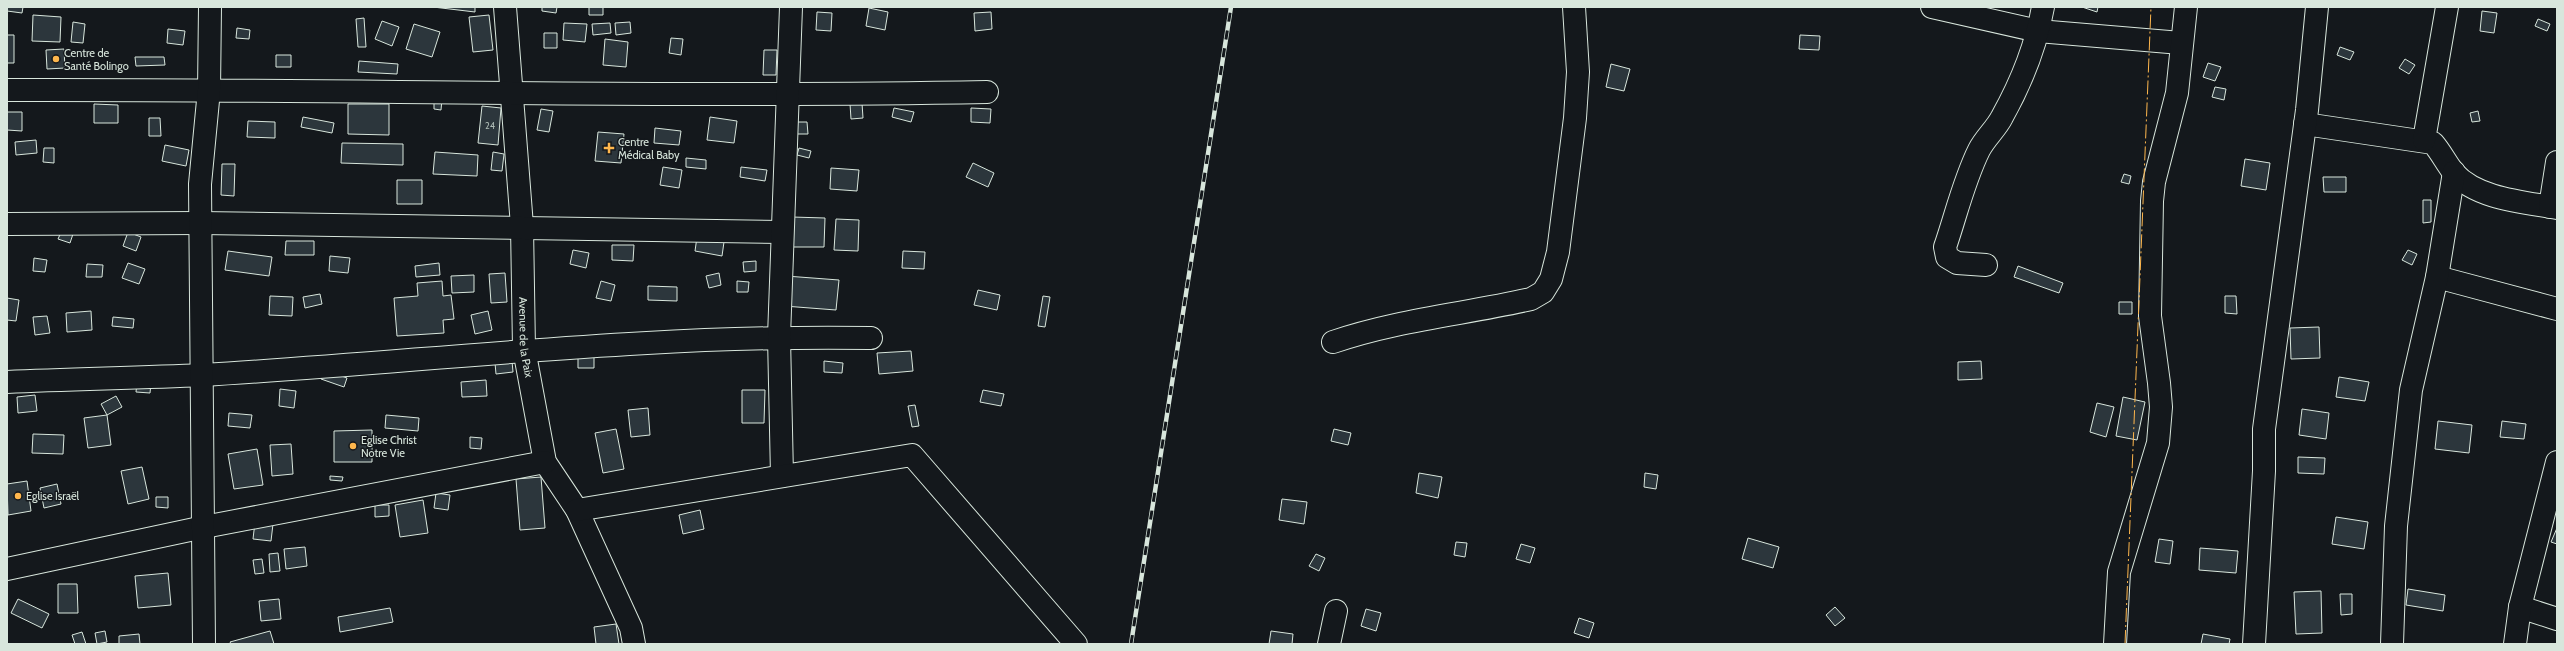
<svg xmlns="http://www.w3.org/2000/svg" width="2564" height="651" viewBox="0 0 2564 651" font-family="Cabin,sans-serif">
<rect width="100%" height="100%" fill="#14181c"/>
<path fill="#2c363c" stroke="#d8e6dc" d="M7,7H23L22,13L7,11Z
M433,7H475V12Z
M542,7H557L556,13L542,11Z
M589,7H603V15H589Z
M2082,7H2098L2097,12Z
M869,8L888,12L885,30L866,26Z
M2482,11L2497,13L2494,33L2480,31Z
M817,12L832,13L831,31L816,30Z
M991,12L992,29L975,31L974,13Z
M33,15L61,17L60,42L32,41Z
M489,15L493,50L473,52L469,17Z
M364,18L366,47H358L356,19Z
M2538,19L2550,24L2547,31L2535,26Z
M382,21L399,27L392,46L375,39Z
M73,22L85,24L83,43L71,42Z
M630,22L631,33L616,35L615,23Z
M564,23L587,24L585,42L563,40Z
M610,23L611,33L593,35L592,24Z
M414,24L440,32L432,57L406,49Z
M237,28L250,30L249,39L236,38Z
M168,29L185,31L183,45L167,43Z
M544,33H557V48H544Z
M7,35H14V63H7Z
M1800,35L1820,36L1819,50L1799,49Z
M671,38L683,39L681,55L669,53Z
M605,39L628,42L626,67L603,65Z
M2340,47L2354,52L2350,60L2337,55Z
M64,49L65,68L47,69L46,50Z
M764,50H777L776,75H763Z
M276,55H291V67H276Z
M135,57H164L165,65L136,66Z
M2405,59L2415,65L2409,74L2399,68Z
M359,61L398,64L397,74L358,72Z
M2208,63L2221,67L2215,81L2203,77Z
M1611,64L1630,69L1624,91L1606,87Z
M2215,87L2226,89L2224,100L2212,97Z
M434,99H442L441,110L434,109Z
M862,103L863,118L851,119L850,104Z
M94,104L118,105V123H94Z
M348,104H389V135L348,134Z
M482,106L501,108L498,145L478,143Z
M894,108L914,112L911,122L892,117Z
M971,108L991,109L990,123L971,122Z
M541,109L553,111L549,132L537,130Z
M2478,111L2480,121L2472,122L2470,113Z
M7,112H22V131L7,130Z
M303,117L334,123L332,133L301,127Z
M710,117L737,121L734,143L707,140Z
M149,118H160L161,136H149Z
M248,121L275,122V138L247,137Z
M795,122H807L808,134H796Z
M655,128L681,131L679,145L654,143Z
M598,132L624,134L621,163L595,161Z
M36,140L37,153L16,155L15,142Z
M342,143L403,144V165L341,163Z
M165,145L189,150L186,166L162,161Z
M44,148H54V163L43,162Z
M799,148L811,151L809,158L797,155Z
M435,152L478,155L477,176L433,174Z
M493,152L504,154L502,171L491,170Z
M686,158L706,160V169L686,167Z
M2245,159L2270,163L2266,190L2241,186Z
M973,163L994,173L988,187L966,177Z
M222,164H235L234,196L221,195Z
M663,167L682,170L679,188L660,185Z
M741,167L767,170L765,181L740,177Z
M831,168L859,170L857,191L830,189Z
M2124,174L2131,176L2129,184L2121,182Z
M2323,177H2346V192H2324Z
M397,180H422V204H397Z
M2423,200H2431V222L2423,223Z
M792,217L825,218L824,247H792Z
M836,219L859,220L858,251L834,250Z
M62,230L73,234L70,243L58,239Z
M128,232L141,237L136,251L123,246Z
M697,237L724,242L722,256L695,251Z
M286,241H314V255H285Z
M612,245H634L633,261L612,260Z
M573,250L589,253L586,268L570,264Z
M2408,250L2417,254L2412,265L2402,260Z
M228,251L272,257L269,276L225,270Z
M903,251L925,252L924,269L902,268Z
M330,256L350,258L348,273L329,271Z
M34,258L47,260L45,272L33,271Z
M756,261V271L744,272L743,262Z
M128,263L145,269L139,284L122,278Z
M439,263L440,275L416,277L415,266Z
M87,264L103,265L102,277H86Z
M2018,266L2063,283L2059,293L2014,277Z
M505,273L507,302L491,303L489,274Z
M719,273L721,285L709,288L706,276Z
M474,275V292L452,293L451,276Z
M786,276L839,280L836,310L784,306Z
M442,281L443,296L451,295L454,319L443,320L444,333L397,336L394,298L418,296L417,283Z
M601,281L615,285L611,301L596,298Z
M737,281L749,282L748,292H737Z
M648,286L677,287V301L648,300Z
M978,290L1000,295L997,310L974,305Z
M320,294L322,304L305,308L303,297Z
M270,296L293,297L292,316L269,315Z
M1043,296L1050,297L1045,327L1038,326Z
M2225,296H2236L2237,314L2225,313Z
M7,298L19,300L16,321L7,320Z
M2119,302H2132V314H2119Z
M91,311L92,330L67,332L66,313Z
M488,311L492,330L475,334L471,315Z
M47,316L50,333L35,335L33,317Z
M113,317L134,319L133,328L112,326Z
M2319,327L2320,358L2291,359L2290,328Z
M911,351L913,371L879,374L877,353Z
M578,354H594V368H578Z
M512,361L513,372L496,374L495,363Z
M824,361L843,363L842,373L824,372Z
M1981,361L1982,379L1958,380V362Z
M325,370L347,378L344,387L321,379Z
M2339,377L2369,382L2365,401L2336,397Z
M486,380L487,396L462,397L461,382Z
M137,382L151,383L150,393L136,392Z
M280,389L296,391L294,408L279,406Z
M742,390H765L764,423H742Z
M983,390L1004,394L1001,406L980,402Z
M35,395L37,411L18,413L17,397Z
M116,396L122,407L107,415L101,404Z
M2123,397L2145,402L2137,440L2116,436Z
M2097,403L2114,407L2106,437L2090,432Z
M915,405L919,426L912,427L908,406Z
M648,408L650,435L631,437L628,410Z
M2302,409L2329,413L2326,439L2299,435Z
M229,413L252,415L250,428L228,426Z
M107,415L111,445L88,448L84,418Z
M386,415L419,418L418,431L385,428Z
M2438,421L2472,425L2469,453L2435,449Z
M2502,421L2526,424L2524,439L2500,437Z
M616,429L624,469L603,473L595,433Z
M1334,429L1351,433L1348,445L1331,441Z
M372,430V462H334V431Z
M33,434L64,435L63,454L32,453Z
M470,437L482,438L481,449L470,448Z
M291,444L293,474L272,476L270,445Z
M257,449L263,485L234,489L228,454Z
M2298,457L2325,458L2324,474L2298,473Z
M142,467L149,499L128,504L121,471Z
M1419,473L1442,477L1438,498L1416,493Z
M1645,473L1658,475L1656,489L1644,487Z
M330,476L343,477L342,481L330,480Z
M541,477L545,528L520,530L516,479Z
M27,481L31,511L8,515L7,484Z
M57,484L61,504L44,508L40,488Z
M436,493L450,495L448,510L434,508Z
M156,497H168V508L156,507Z
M1282,499L1307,502L1304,524L1279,520Z
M423,500L428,533L400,537L395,505Z
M375,505H389V516L375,517Z
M700,510L704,529L683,534L679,515Z
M2336,517L2368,522L2364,549L2332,544Z
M255,522L273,524L271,541L253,539Z
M2557,528V544L2551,542Z
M1748,538L1779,547L1773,568L1742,559Z
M2159,539L2173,541L2170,564L2155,562Z
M1456,542L1467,543L1465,557L1454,555Z
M1521,544L1535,548L1530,563L1516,559Z
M305,547L307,566L286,569L284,549Z
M2200,548L2238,551L2236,573L2199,570Z
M278,553L280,571L270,572L269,554Z
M1316,554L1325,558L1319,571L1309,566Z
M262,559L264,573L255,574L253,560Z
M168,573L171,605L138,608L135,576Z
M58,584H77L78,613H58Z
M2408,589L2445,595L2443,611L2406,605Z
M2321,591L2322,633L2296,634L2294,592Z
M2340,594H2352V614L2341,615Z
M18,599L49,614L42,628L11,613Z
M279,599L281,619L261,621L259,601Z
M1835,607L1845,618L1835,626L1826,615Z
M390,608L393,622L340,632L338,617Z
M1366,609L1381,613L1376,631L1361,626Z
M1579,618L1594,623L1589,638L1574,633Z
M616,624L619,644H596L594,627Z
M105,631L107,642L97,644L95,633Z
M270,631L274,644H231L230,642Z
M1271,631L1293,634L1292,644H1269Z
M82,632L86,644H75L72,635Z
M139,634L140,644H119V636Z
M2203,634L2230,639L2229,644H2201Z"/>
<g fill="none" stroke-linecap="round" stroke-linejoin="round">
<defs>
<g id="minor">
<path id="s1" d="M505,7L522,226L524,349L545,462L577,510L631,628L634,644"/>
<path d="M1932,7L2038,31L2181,43"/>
<path d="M7,90C334,89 660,98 987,92"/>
<path d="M2305,124L2433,143C2441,152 2446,163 2454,173C2477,199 2524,202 2557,208"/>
<path d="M2424,140L2447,7"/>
<path d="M2550,207L2557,162"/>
<path d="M7,224L200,223L782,232"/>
<path d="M1986,265L1957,263L1947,257L1945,247C1956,215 1964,180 1979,150C1985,138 1996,129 2002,117C2021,83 2036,46 2043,7"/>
<path d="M2437,277L2557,309"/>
<path d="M1333,342C1397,320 1465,314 1531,299L1543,292L1551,279L1558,252L1575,118L1578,72L1574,7"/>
<path d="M7,382C72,379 138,378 203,375C425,362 647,334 871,338"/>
<path d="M782,476L779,337L791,7"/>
<path d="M577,510L912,455L1076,644"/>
<path d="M7,569L204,527L545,462"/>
<path d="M2520,607L2557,619"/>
<path d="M204,644L200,184L209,90L210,7"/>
<path d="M1329,644L1336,611"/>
<path d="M2115,644L2119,572L2158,443L2161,407L2159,383L2150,316L2152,201L2154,182L2177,93L2186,7"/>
<path d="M2254,644L2264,471V429L2307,110L2317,7"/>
<path d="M2392,644L2396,526L2411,390L2437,277L2454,172"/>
<path d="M2515,644L2520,607L2557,462"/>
</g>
</defs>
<use href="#minor" stroke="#d8e6dc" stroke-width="24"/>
<use href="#minor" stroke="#14181c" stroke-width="22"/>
<defs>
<path id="rail" d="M1131,644L1231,7"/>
</defs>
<use href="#rail" stroke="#d8e6dc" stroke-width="4.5"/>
<use href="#rail" stroke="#14181c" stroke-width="3" stroke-dasharray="9" stroke-linecap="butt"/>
<path stroke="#ffb74d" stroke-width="1" stroke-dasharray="14 3 2 3" stroke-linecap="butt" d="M2125,644L2151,7"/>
</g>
<g fill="#ffb74d" stroke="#14181c" stroke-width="1.5">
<circle cx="56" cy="59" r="4"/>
<path d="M607 142h4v4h4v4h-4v4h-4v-4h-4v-4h4z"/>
<circle cx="353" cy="446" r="4"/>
<circle cx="18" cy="496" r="4"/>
</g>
<g text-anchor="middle" stroke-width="3" stroke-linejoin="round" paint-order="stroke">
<g font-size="9" fill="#adbab4">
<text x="490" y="129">24</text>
</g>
<g font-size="11" fill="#d8e6dc" stroke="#14181c" text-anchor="start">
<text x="64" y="57">Centre de<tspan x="64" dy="13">Santé Bolingo</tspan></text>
<text x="618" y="146">Centre<tspan x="618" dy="13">Médical Baby</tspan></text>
<text x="361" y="444">Eglise Christ<tspan x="361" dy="13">Notre Vie</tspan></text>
<text x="26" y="500">Eglise Israël</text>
</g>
<g font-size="11" fill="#d8e6dc" stroke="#14181c">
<text dy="4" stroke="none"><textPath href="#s1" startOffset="331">Avenue de la Paix</textPath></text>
</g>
</g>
<rect width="2564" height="651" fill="none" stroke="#d8e6dc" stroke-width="16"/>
</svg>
